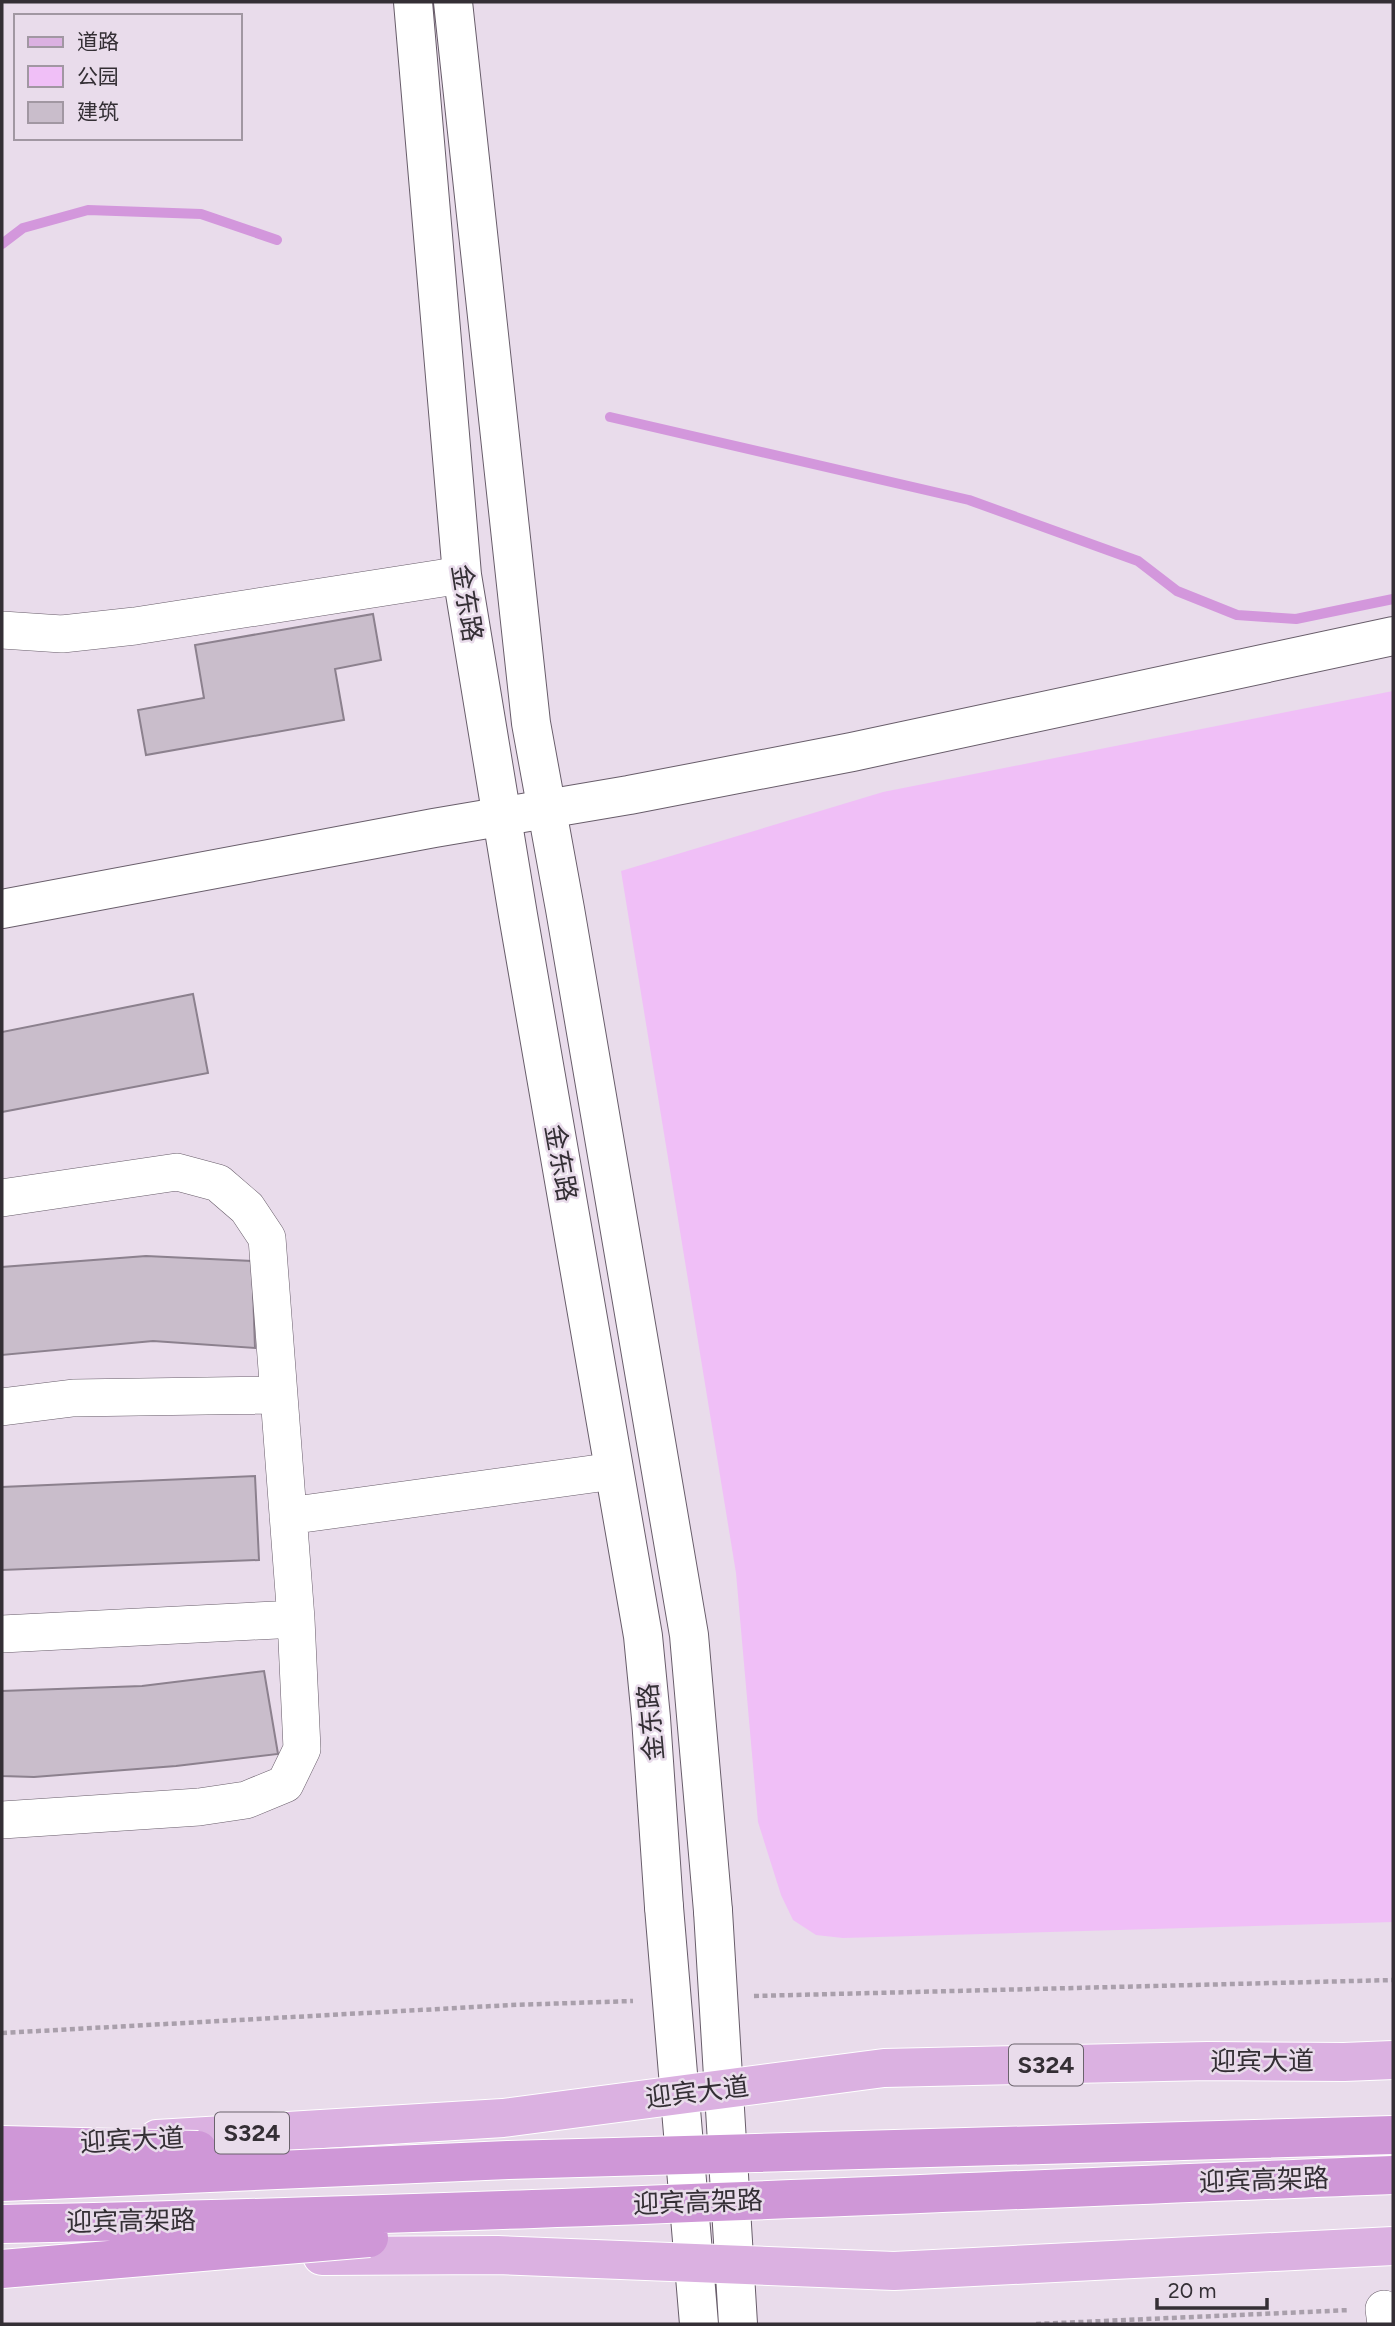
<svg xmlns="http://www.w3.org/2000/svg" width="1395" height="2326" viewBox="0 0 1395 2326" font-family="Figtree,'Noto Sans SC',sans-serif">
<rect width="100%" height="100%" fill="#e9dceb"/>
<path fill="#f0bff7" d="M1393,691V1922L843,1938L816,1935L793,1920L781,1895L758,1822L736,1573L621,871L883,792Z"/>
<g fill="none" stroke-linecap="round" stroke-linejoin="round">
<path stroke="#d397dc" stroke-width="10" d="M2,244L23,228L88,210L201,214L277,240
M610,417L969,500L1138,561L1177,591L1237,615L1296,619L1393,599"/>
</g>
<path fill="#c9bdcb" stroke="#8c818e" stroke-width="2" d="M373,614L381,660L335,669L344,720L146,755L138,710L204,698L195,645Z
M193,994L208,1073L2,1112V1032Z
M146,1256L252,1261L255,1348L153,1341L2,1355V1267Z
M255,1476L259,1560L2,1570V1487Z
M264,1671L278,1754L176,1766L34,1777L2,1776V1691L142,1686Z"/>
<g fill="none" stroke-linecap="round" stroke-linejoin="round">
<defs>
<path id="minor" d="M2,630L62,634L135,626L462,575
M2,1198L177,1172L218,1183L247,1208L267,1238L296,1619L302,1749L285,1784L246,1800L199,1807L2,1820
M2,1407L73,1398L279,1395
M288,1516L614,1471
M2,1634L296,1619
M1384,2309L1386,2324"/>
<path id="tertiary" d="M2,909L434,828L629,795L852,752L1393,636
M664,1907L699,2324
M713,1911L738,2324"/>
<path id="secondary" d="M413,2L462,575L518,915L643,1636L651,1718L664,1907
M453,2L531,723L565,909L689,1635L713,1911"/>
<path id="primary" d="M157,2139L503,2118L884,2068L1208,2061L1344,2062L1393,2060
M322,2256L497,2255L894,2271L1393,2246"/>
</defs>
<use href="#minor" stroke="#685d6a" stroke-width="38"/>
<use href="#tertiary" stroke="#685d6a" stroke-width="40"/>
<use href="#secondary" stroke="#685d6a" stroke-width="40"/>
<use href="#primary" stroke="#fff" stroke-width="40"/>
<path stroke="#a99fab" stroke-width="4.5" stroke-dasharray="5 3.5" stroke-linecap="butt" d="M754,1996L1393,1980
M2,2033L511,2005L633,2001
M1036,2324L1350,2310"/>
<use href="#minor" stroke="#fff" stroke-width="37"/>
<use href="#tertiary" stroke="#fff" stroke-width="38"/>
<use href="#secondary" stroke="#fff" stroke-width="38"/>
<use href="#primary" stroke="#dbb1e1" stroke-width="38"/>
<defs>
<path id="trunk-bridge" d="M2,2145L198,2150
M2,2182L508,2160L1393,2135
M2,2224C466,2215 929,2193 1393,2175
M2,2269L369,2238"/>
</defs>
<use href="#trunk-bridge" stroke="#fff" stroke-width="40" stroke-linecap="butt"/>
<use href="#trunk-bridge" stroke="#cf97d7" stroke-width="38"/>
</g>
<g text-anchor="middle" stroke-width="5" stroke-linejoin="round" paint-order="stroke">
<g fill="#e9dceb" stroke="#6a636c" stroke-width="2">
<rect x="1009" y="2044.5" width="74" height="41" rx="5"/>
<rect x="215" y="2112.5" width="74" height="41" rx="5"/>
</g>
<g font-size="24" font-weight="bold" fill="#342f35">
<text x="1046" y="2073">S324</text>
<text x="252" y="2141">S324</text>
</g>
<g font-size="26" fill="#342f35" stroke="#e9dceb">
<text transform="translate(467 603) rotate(81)" y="9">金东路</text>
<text transform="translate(561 1163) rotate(80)" y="9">金东路</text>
<text transform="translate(651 1722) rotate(-95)" y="9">金东路</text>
<text x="1262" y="2070">迎宾大道</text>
<text transform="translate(697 2092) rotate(-7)" y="9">迎宾大道</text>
<text transform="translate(132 2140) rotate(-3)" y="9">迎宾大道</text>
<text transform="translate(1264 2180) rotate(-2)" y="9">迎宾高架路</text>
<text transform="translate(698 2202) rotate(-2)" y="9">迎宾高架路</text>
<text transform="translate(131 2221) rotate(-1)" y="9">迎宾高架路</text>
</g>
</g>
<rect width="1395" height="2326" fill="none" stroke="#342f35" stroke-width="7"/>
<rect x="14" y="14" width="228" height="126" fill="#e9dceb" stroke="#a197a2" stroke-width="2"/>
<rect x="28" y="37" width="35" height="10" fill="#dbb1e1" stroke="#a197a2" stroke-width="2"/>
<text x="77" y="49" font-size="21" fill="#342f35">道路</text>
<rect x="28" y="66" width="35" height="21" fill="#f0bff7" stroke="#a197a2" stroke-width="2"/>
<text x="77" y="84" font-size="21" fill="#342f35">公园</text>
<rect x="28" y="102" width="35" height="21" fill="#c9bdcb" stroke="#a197a2" stroke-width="2"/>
<text x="77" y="119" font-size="21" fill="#342f35">建筑</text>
<path d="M1157 2298v10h110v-10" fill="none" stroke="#342f35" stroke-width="3.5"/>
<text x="1168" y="2298" font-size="21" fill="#342f35" stroke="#e9dceb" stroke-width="5" paint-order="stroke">20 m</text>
</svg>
